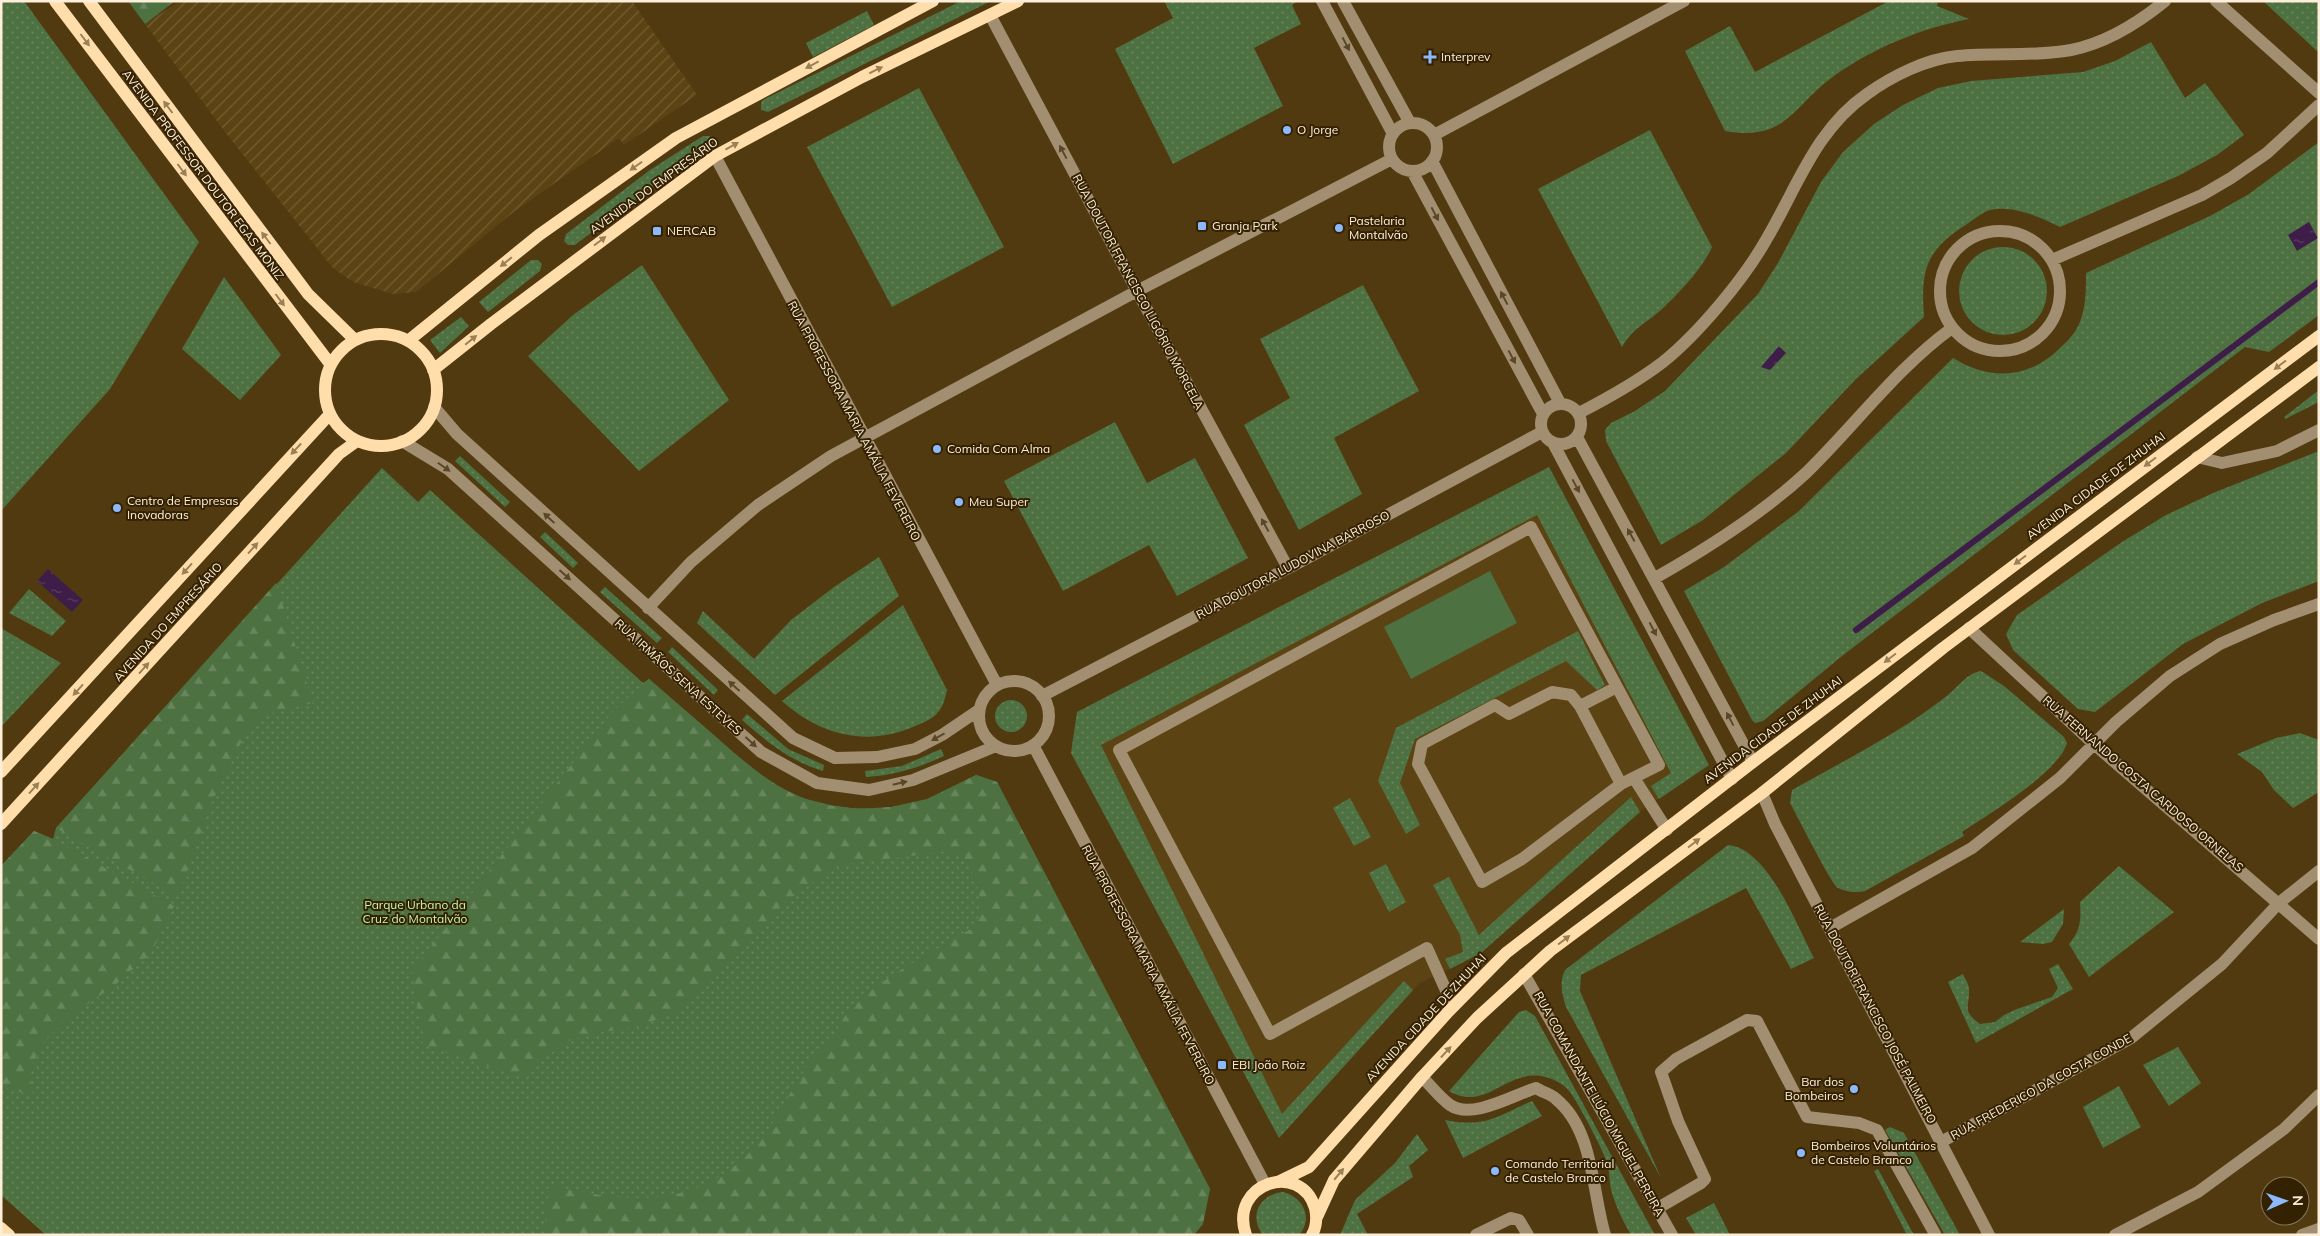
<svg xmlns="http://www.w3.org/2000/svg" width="2320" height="1236" viewBox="0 0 2320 1236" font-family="Mulish,sans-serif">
<defs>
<pattern id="industrial-furrows" width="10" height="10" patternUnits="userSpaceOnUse" patternTransform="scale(1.25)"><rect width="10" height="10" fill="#5c4313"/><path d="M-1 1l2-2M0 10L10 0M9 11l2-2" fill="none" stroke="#745e35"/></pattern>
<pattern id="green-dots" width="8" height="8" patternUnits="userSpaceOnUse" patternTransform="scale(1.25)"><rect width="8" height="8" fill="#4e7142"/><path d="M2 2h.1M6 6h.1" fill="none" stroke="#68865d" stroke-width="1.8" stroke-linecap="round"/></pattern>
<pattern id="forest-firs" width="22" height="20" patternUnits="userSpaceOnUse" patternTransform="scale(1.25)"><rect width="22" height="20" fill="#4e7142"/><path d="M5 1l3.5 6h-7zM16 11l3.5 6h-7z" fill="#68865d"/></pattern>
<pattern id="water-ripples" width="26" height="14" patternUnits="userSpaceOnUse" patternTransform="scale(1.25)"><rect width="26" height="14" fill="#3e1e48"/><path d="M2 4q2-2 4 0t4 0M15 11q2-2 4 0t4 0" fill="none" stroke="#5b3f62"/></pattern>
</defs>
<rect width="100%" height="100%" fill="#513a10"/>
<path fill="#5c4313" d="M1549,467L1709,765L1639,812L1481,953L1420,983L1279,1138L1071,753L1077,712Z"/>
<path fill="url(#industrial-furrows)" d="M180,1H632L697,95L624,145L619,138L515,211L416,292L393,294L353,282L333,268L225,132L145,24Z"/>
<path fill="url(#green-dots)" d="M1,1H24L199,242L110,389L1,511Z
M961,1H991L768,112L761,110V103L763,100Z
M1164,1H1298L1292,5L1301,24L1254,48L1283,106L1173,164L1115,49L1173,18Z
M1889,1H1938L1937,6L1969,19C1922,28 1873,48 1834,76C1792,106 1787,142 1725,131L1685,51L1730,26L1755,72Z
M2263,1H2319V53Z
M867,11L874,25L813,57L806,43Z
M2151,42L2185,98L2205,83L2244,135L2217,155L2178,176L2060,227C2039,217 2014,205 1990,210C1982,212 1971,222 1964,226C1924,252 1921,272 1924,317L1856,379L1786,453L1703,520L1661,545L1606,441L1605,430L1611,423L1635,411L1665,391L1758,294L1778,263L1821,182L1843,152L1874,124L1903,105L1938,88L1971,81L2083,72L2115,61Z
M919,88L1004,247L892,307L807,147Z
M1650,130L1712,247C1702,269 1679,293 1661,310C1645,324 1633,328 1622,347L1538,189Z
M703,136H710L713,142L710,149L656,184L575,245H568L564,241L566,234L650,170Z
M2319,142V315L2269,352L2245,347L1842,656L1763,721L1755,723L1752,720L1684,591L1724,567L1799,511L1953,358C1990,381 2030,379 2061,347C2070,339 2077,331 2081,319C2086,304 2086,289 2086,273L2210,216L2249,194Z
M1959 291a44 44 0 1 1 88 0a44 44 0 1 1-88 0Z
M531,260H538L542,264L540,271L488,312L479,302Z
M642,265L729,400L639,471L528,356L573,315Z
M224,277L281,355L240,400L182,349Z
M1363,285L1419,391L1334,438L1362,494L1299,530L1244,425L1290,398L1260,339Z
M461,317L469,326L440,353L430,340Z
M2319,390V402L2285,419L2284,417Z
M1115,422L1147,483L1195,458L1248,558L1177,596L1149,545L1063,591L1004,481Z
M2319,451V581L2262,603L2183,644L2095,712L2078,709L2013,650L2006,634L2017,615L2122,542L2166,515L2213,493Z
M460,456L510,502L505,507L455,461Z
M1549,467L1709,765L1659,799L1651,786L1671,773L1537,515L1101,745L1282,1114L1404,981L1413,990L1279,1138L1071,753L1077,712Z
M382,468L418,502L430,490L643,683L649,679L758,774L785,791L806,799L830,805L858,809L891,807L927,799L976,775L997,782L1210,1189L1194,1235H46L1,1195V866L34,831L53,839L56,828Z
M545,532L578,563L573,568L540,537Z
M879,557L899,596L775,695L697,623L703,611L754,659L791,620L834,587Z
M605,587L662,638L657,643L600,592Z
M29,589L66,621L52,636L9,613Z
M903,605L947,690C942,714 935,718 913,727C866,747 820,735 782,701Z
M1,628L61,663L1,727Z
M1578,631L1605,685L1597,690L1566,661L1415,739L1400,783L1420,825L1406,834L1378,781L1396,728Z
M672,647L718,690L714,695L668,652Z
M1981,671L2004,686L2064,737L2067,743C2058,773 1989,814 1962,832L1964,836L1865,891C1856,893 1846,892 1838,888C1831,884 1797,815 1790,803L1792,790C1845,760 1900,733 1948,695C1959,686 1967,673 1981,671Z
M995 716a16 16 0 1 1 32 0a16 16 0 1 1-32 0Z
M747,714L788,749L824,765L823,771C790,761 767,742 742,720Z
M2300,733L2319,740V792L2293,808L2274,790L2262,772L2237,754L2276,738Z
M941,749L944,756C918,768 895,775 866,777L865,771L902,766Z
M1631,797L1640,812L1481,953L1450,969L1445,959L1463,952L1460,935L1433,885L1449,877L1479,935Z
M1350,798L1371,837L1354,846L1333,808Z
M1728,845C1768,848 1797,926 1814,958L1791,969L1746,888L1581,975L1580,991L1661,1178L1566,1007C1562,994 1559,982 1565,970Z
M1386,864L1406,902L1389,912L1369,873Z
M2119,866L2174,912L2089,977L2069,944C2081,930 2081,920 2080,902Z
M2064,909L2063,924L2052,942L2043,944L2020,942Z
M2058,964L2073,989L1976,1043L1948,982L1963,974C1965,979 1969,984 1969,989C1970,1007 1961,1010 1980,1024L1995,1022L2004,1015L2017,1009L2052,997L2058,988L2049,969Z
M1526,1010L1535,1016L1655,1235H1631C1624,1223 1616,1207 1612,1193C1609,1184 1610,1173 1607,1163C1604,1151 1578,1103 1570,1092C1563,1083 1552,1078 1541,1076C1504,1071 1485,1112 1449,1091L1519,1012Z
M2178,1047L2201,1083L2169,1106L2143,1065Z
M2119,1086L2141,1127L2103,1148L2083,1107Z
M1532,1101L1542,1116L1463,1158L1445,1120C1486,1128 1497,1116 1532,1101Z
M1890,1127L1904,1133L1960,1235H1945L1885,1130Z
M1417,1134L1428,1150L1409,1166L1413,1177L1357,1214L1368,1235H1340L1355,1200L1395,1163Z
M1878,1169L1914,1235H1907L1874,1171Z
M1283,1192C1303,1197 1314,1218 1299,1235H1263C1248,1216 1260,1194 1283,1192Z
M1714,1203L1730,1235H1696L1686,1218Z"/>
<path fill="url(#forest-firs)" d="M128,1H175L145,24Z
M276,583L313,703L268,714L246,732L211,804L178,897L56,828Z
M649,679C671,698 693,717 715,736C768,783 804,813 879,808C895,807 913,805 928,799C944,793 960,783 976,775L997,782L1210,1189L1203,1224L1194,1235H544L549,1185C623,1202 692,1212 751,1151C776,1125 790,1089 812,1060C816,1055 822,1053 826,1048C836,1035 841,1018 853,1007C888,972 934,952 976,926C985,898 978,881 962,856L942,852L839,865L792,897L773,914L697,997L672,1014L635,1027L590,1034L566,1042L546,1057L526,1078L423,1045L412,971L613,711Z
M34,831L53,839L174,906L151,953L115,985L73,1014L44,1041L30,1069L33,1096L1,1086V866Z"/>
<path fill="#4e7142" d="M1490,571L1517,623L1411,679L1384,627Z"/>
<path fill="url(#water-ripples)" d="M2309,222L2318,238L2297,251L2288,235Z
M1779,346L1786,353L1770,370L1761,367Z
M48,569L83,600L72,612L37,581Z"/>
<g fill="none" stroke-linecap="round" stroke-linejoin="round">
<path stroke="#3e1e48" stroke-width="6" d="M1856,630L2319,282"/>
<path stroke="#a28e70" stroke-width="12" d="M1322,1L1393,134
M1343,1L1410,123
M2216,1L2319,93
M990,15L1137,291L1288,568
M1389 147a24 24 0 1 1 48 0a24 24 0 1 1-48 0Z
M1434,135L1684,1
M715,156L997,685
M1432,161L1560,403
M1412,171L1543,414
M1940 291a60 60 0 1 1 120 0a60 60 0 1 1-120 0Z
M2052,260L2202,195L2231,178L2267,153L2319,105
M1541 424a20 20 0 1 1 40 0a20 20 0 1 1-40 0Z
M434,407L457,434L793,738L835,758L877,757L915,749L942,735L979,710
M1579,413C1608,398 1637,382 1663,362C1698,334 1744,279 1766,240C1797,188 1815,130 1867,94C1892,76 1926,59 1957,56C1995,52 2034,57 2071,50C2106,43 2138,23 2165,1
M1577,437L1753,762
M402,441L448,469L761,752L817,783L869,790L913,780L996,746
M1553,443L1732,779
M2197,457L2222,463L2277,451L2319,430
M1655,578C1708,548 1762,514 1807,472C1856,424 1897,368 1952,328
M648,608L691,562L758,505L831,456L1137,291L1392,159
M1969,628L2095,745L2319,939
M979 716a35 35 0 1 1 70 0a35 35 0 1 1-70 0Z
M1042,696L1300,562L1542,432
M1580,706L1621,784
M1033,745L1265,1184
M1634,778L1667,830
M1762,793L1775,824L1989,1235
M1830,928L1972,848L2060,778L2116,722L2170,676L2220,644L2274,620L2319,604
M1524,974L1672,1235
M1453,1006L1427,948L1270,1034L1119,750L1531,527L1659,765L1621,784L1522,859L1482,882L1418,764L1422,744L1495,705L1509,714L1552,692L1571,695L1580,706L1617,687
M1422,1077C1431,1086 1440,1098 1450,1105C1472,1120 1513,1095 1536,1088C1542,1092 1551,1094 1556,1099C1594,1130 1592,1192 1605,1235
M1941,1142L2131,1038L2222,964L2279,903L2319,871
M1658,1208L1701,1183L1705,1179L1678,1121L1661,1072L1676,1059L1747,1020L1757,1021L1807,1117L1859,1123L1877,1130L1935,1234
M1476,1235L1511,1218L1519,1220L1528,1235
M2115,1235L2198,1192L2284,1129L2319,1095
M2302,1235L2319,1229"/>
<path stroke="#ffdeac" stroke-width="12" d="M55,1L331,365
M89,1L308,294L355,340
M325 390a56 56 0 1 1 112 0a56 56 0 1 1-112 0Z
M408,341L539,235L676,138L933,1
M433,370L491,324L715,156L862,77L1018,1
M1,772L330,414
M1,824L339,454L357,441
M1278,1182L1309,1167L1448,1012L1506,953L1753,762L2319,336
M1317,1217L1334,1180L1422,1077L1477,1018L1550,951L1762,793L1943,648L2319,367
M1,1228L9,1235
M1246,1235C1228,1183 1301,1160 1315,1208C1317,1217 1317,1226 1312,1235"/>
</g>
<defs><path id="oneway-solid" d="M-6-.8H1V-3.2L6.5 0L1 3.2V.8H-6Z" transform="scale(1.25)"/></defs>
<g fill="#9a8056">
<use href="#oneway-solid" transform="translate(85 40) rotate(53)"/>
<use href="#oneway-solid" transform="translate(812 65) rotate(152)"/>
<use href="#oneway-solid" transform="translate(876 70) rotate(-26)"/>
<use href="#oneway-solid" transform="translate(168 107) rotate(-127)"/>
<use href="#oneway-solid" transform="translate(732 146) rotate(-29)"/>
<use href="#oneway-solid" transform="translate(636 166) rotate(145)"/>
<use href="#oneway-solid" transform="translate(182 170) rotate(53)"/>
<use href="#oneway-solid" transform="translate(266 238) rotate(-127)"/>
<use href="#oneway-solid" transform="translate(600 241) rotate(-37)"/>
<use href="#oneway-solid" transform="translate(506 262) rotate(141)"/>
<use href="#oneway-solid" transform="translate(280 300) rotate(53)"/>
<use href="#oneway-solid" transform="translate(471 340) rotate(-39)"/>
<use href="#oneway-solid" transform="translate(2280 365) rotate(143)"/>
<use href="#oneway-solid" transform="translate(296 449) rotate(133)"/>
<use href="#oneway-solid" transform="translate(2150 462) rotate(143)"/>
<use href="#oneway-solid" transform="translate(253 548) rotate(-48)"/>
<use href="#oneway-solid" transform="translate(2020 560) rotate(143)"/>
<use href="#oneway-solid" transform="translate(187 569) rotate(132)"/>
<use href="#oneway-solid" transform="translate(1890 658) rotate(143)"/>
<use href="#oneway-solid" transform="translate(144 668) rotate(-48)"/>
<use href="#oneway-solid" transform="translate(78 690) rotate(132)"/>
<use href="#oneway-solid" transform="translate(34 788) rotate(-48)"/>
<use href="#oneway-solid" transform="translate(1694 843) rotate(-37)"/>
<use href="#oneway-solid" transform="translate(1564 940) rotate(-37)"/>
<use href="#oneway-solid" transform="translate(1446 1052) rotate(-47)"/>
<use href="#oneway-solid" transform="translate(1339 1174) rotate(-50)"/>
</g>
<g fill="#5a4728">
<use href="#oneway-solid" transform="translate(1346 44) rotate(62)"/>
<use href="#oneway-solid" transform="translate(1063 152) rotate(-118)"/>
<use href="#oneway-solid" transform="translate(1435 214) rotate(62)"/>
<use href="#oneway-solid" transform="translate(1504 298) rotate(-118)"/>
<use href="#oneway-solid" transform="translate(1512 357) rotate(62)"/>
<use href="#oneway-solid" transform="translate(444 467) rotate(35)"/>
<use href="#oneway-solid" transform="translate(1576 486) rotate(62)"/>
<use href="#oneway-solid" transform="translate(549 518) rotate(-137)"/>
<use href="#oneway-solid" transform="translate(1265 525) rotate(-119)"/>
<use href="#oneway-solid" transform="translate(1631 535) rotate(-119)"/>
<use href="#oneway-solid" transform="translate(565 575) rotate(42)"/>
<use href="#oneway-solid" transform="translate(1653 629) rotate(62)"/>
<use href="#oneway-solid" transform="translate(734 686) rotate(-138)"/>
<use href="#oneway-solid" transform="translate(1730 719) rotate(-118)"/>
<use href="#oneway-solid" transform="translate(938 737) rotate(151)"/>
<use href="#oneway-solid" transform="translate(751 742) rotate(42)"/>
<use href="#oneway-solid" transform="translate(900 783) rotate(-13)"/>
</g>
<g fill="#8cb9fc" stroke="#342101" stroke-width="2">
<path d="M1427.5 49.5h5v5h5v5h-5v5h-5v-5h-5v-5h5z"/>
<circle cx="1287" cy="130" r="5"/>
<rect x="1197" y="221" width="10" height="10" rx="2.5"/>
<circle cx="1339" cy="228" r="5"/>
<rect x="652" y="226" width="10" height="10" rx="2.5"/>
<circle cx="937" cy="449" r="5"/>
<circle cx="959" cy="502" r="5"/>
<circle cx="117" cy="508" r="5"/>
<rect x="1217" y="1060" width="10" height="10" rx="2.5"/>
<circle cx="1854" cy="1089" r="5"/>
<circle cx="1801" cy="1153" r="5"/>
<circle cx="1495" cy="1171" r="5"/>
</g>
<g text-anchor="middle" stroke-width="4" stroke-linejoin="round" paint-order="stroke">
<g font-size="12" fill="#fdefd9" stroke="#342101" text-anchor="start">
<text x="1441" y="61">Interprev</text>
<text x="1297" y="134">O Jorge</text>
<text x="1349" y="225">Pastelaria<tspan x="1349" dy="14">Montalvão</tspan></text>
<text x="1212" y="230">Granja Park</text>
<text x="667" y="235">NERCAB</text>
<text x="947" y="453">Comida Com Alma</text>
<text x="127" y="505">Centro de Empresas<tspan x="127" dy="14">Inovadoras</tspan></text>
<text x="969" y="506">Meu Super</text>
<text x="1232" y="1069">EBI João Roiz</text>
<text x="1844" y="1086" text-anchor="end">Bar dos<tspan x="1844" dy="14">Bombeiros</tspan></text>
<text x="1811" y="1150">Bombeiros Voluntários<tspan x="1811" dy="14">de Castelo Branco</tspan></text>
<text x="1505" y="1168">Comando Territorial<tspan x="1505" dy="14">de Castelo Branco</tspan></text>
</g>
<g font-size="12" fill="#fdefd9" stroke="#342101">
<text transform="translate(203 175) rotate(53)" y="4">AVENIDA PROFESSOR DOUTOR EGAS MONIZ</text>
<text transform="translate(654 186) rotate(-36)" y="4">AVENIDA DO EMPRESÁRIO</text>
<text transform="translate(1138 292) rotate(62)" y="4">RUA DOUTOR FRANCISCO LIGÓRIO MORCELA</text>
<text transform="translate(854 421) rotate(62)" y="4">RUA PROFESSORA MARIA AMÁLIA FEVEREIRO</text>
<text transform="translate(2096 486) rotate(-37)" y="4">AVENIDA CIDADE DE ZHUHAI</text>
<text transform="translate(1293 565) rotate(-28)" y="4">RUA DOUTORA LUDOVINA BARROSO</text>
<text transform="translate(168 622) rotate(-48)" y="4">AVENIDA DO EMPRESÁRIO</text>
<text transform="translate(678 677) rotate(42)" y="4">RUA IRMÃOS SENA ESTEVES</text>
<text transform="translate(1773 730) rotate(-37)" y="4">AVENIDA CIDADE DE ZHUHAI</text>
<text transform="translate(2143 784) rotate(41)" y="4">RUA FERNANDO COSTA CARDOSO ORNELAS</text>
<text transform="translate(1148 965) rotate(62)" y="4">RUA PROFESSORA MARIA AMÁLIA FEVEREIRO</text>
<text transform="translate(1875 1014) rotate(62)" y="4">RUA DOUTOR FRANCISCO JOSÉ PALMEIRO</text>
<text transform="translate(1426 1018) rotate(-47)" y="4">AVENIDA CIDADE DE ZHUHAI</text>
<text transform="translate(2041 1087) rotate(-29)" y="4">RUA FREDERICO DA COSTA CONDE</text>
<text transform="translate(1599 1104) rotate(61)" y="4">RUA COMANDANTE LÚCIO MIGUEL PEREIRA</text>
</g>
<g font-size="12" fill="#bff7ad" stroke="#342101">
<text x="415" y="909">Parque Urbano da<tspan x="415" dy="14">Cruz do Montalvão</tspan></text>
</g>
</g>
<rect width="2320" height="1236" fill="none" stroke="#fdefd9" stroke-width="5"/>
<g transform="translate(2285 1201) rotate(88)"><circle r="24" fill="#342101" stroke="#847357"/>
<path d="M0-4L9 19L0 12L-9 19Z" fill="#8cb9fc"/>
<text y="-8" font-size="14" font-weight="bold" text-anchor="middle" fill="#fdefd9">N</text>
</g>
</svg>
